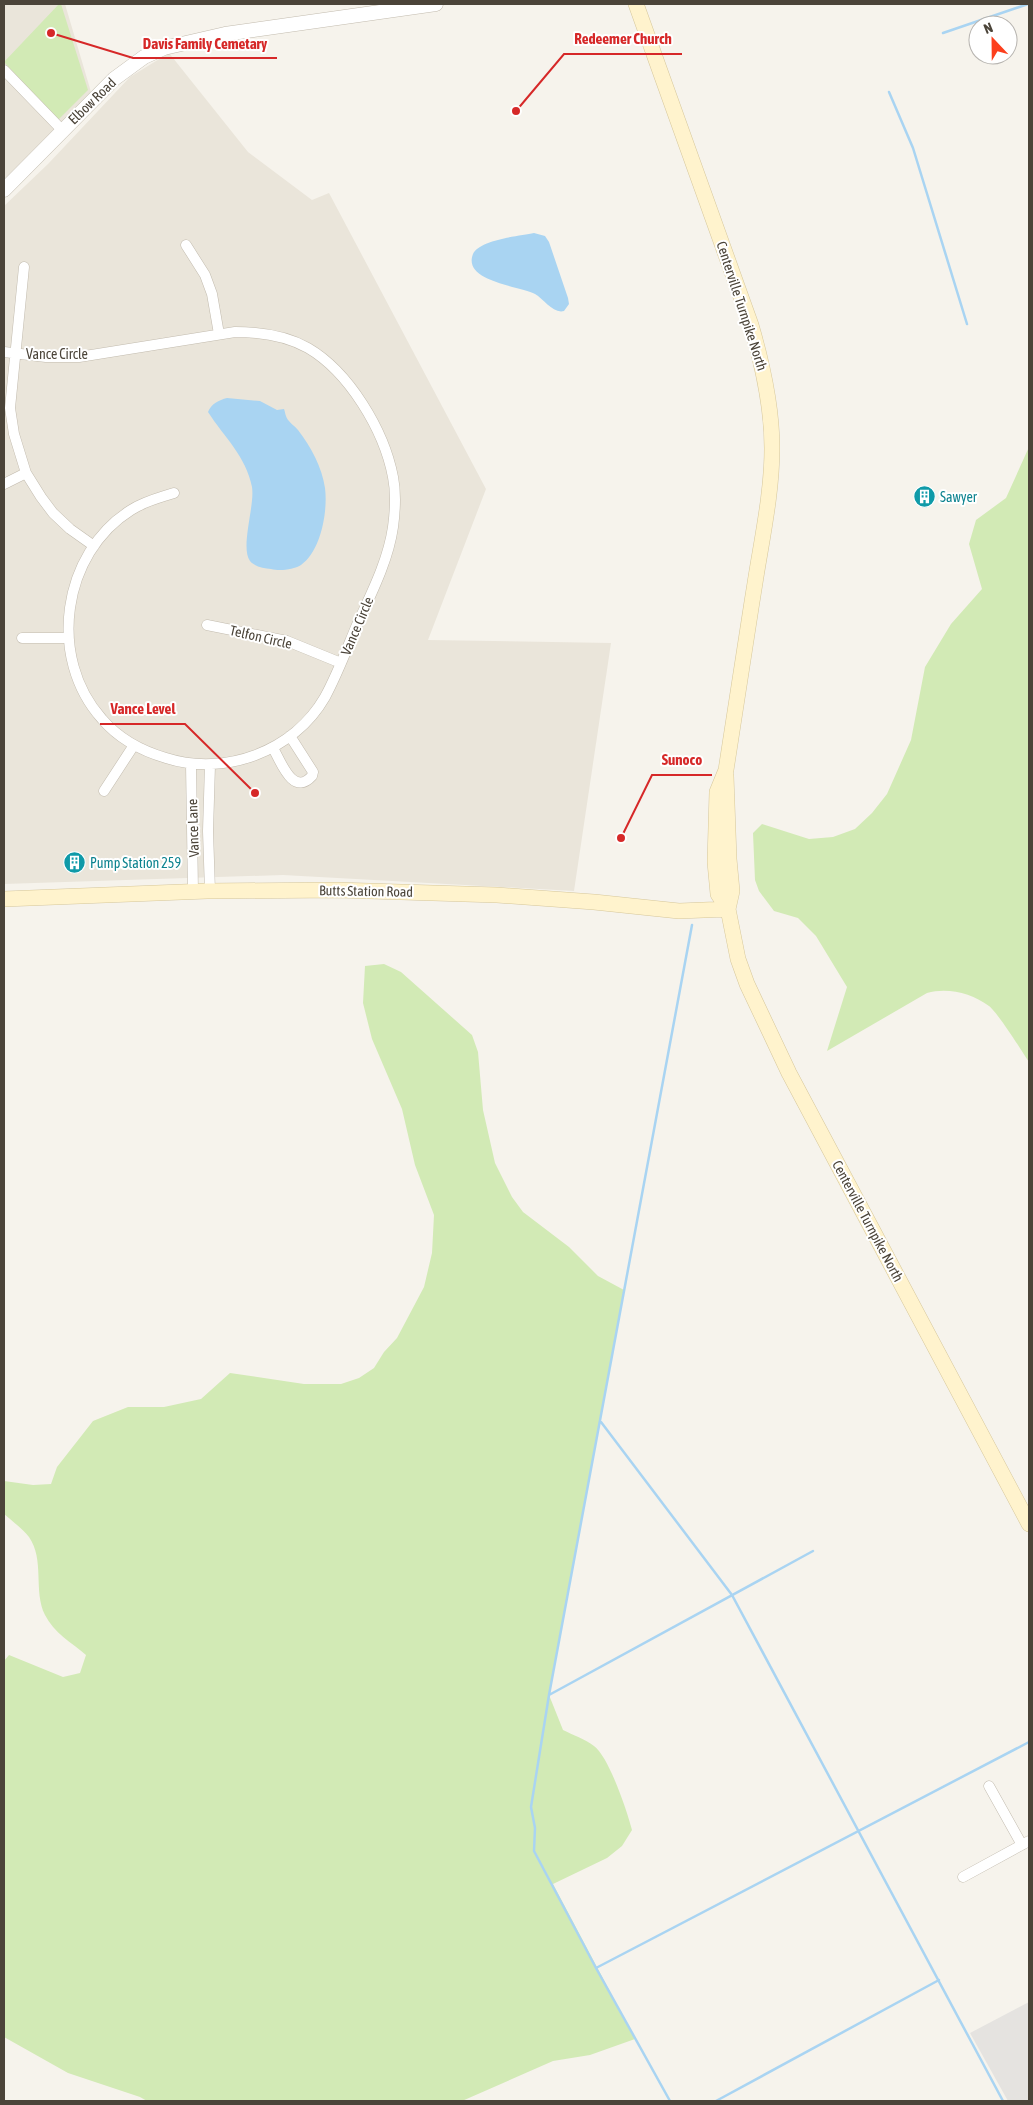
<svg xmlns="http://www.w3.org/2000/svg" width="1033" height="2105" viewBox="0 0 1033 2105" font-family="'Asap Condensed',sans-serif">
<rect width="100%" height="100%" fill="#f6f3ec"/>
<path fill="#eae5da" d="M4,4H65L91,92L4,182Z
M169,53L248,152L312,200L329,193L486,489L428,640L611,643L574,891L283,875L4,884V206L48,164L130,77Z"/>
<path fill="#d2eab5" d="M59,4H61L88,90L58,120L4,62Z
M1029,447V1062C1021,1050 998,1013 989,1006C972,993 947,987 927,993L827,1051L847,987L816,936L798,918L774,911L759,891L755,880L753,833L762,824L809,839L833,837L855,829L872,813L887,794L911,740L925,667L951,624L982,589L969,544L976,520L1006,498Z
M384,964L401,972L472,1035L478,1052L483,1110L495,1163L512,1197L523,1212L569,1247L598,1276L624,1290L549,1695L563,1730C573,1735 585,1739 594,1746C609,1757 627,1811 632,1830L622,1846L607,1858L553,1884L635,2039L590,2055L553,2061L462,2101H147L140,2097L68,2073L4,2037V1661L9,1655L63,1677L80,1673L86,1655C71,1642 54,1633 45,1615C33,1591 45,1560 29,1537C23,1529 12,1521 4,1514V1481L33,1485L51,1484L57,1467L93,1421L128,1407H164L201,1399L230,1373L304,1384H341L359,1378L374,1368L384,1352L397,1338L424,1287L432,1253L434,1215L415,1165L402,1109L372,1039L363,1003L365,966Z"/>
<path fill="#e5e3e0" d="M1029,2002V2101H1008L970,2033Z"/>
<path fill="#a9d4f2" d="M534,233L545,236L549,242L568,298L569,304L564,311C553,314 544,299 535,294C521,286 462,282 473,254C479,240 519,236 534,233Z
M227,398L260,401L277,410L284,409C285,411 285,414 286,416C287,421 295,426 298,430C311,447 322,467 325,488C328,511 321,551 301,565C293,570 279,571 271,569C264,568 255,567 250,561C240,547 255,506 252,487C246,456 224,437 208,412C211,404 219,400 227,398Z"/>
<g fill="none" stroke-linecap="round" stroke-linejoin="round">
<path stroke="#a9d4f2" stroke-width="2.5" d="M943,33L1028,4
M889,92L913,148L967,324
M601,1422L732,1595L1003,2101
M549,1695L813,1551
M596,1968L1029,1742
M670,2101L596,1968L534,1851L535,1828L531,1807L549,1695L692,925
M716,2101L939,1980"/>
<defs>
<path id="minor" d="M4,70L62,130
M186,245L205,275L212,294L219,334
M24,267L10,408L14,434L26,473L41,497L53,513L70,529L94,546
M4,352L46,357H79L235,332C260,332 285,335 308,348C349,372 384,430 393,477C396,492 395,512 393,527C388,562 370,596 356,627C346,651 337,675 325,697C294,751 225,777 166,758C142,751 119,739 102,719C47,658 62,553 131,510C145,501 159,498 174,493
M4,484L26,473
M207,625L287,641L341,663
M22,638H68
M273,748C281,762 293,797 312,776L313,772L290,736
M191,764L193,891
M210,765L208,831L210,891
M104,791L134,745
M989,1786L1022,1845
M963,1877L1029,1841"/>
<path id="tertiary" d="M4,190L114,79L144,57L164,48L225,34L436,4"/>
<path id="secondary" d="M636,4L751,325C763,366 772,406 772,448C772,493 762,538 755,583C745,645 736,707 726,770L717,792L715,862L718,894L728,909
M726,776L729,859L732,891L728,909L738,959L747,984L789,1073L1029,1524
M4,899L207,891L337,890L497,895L594,902L679,911L728,909"/>
</defs>
<use href="#minor" stroke="#c2bbae" stroke-width="11"/>
<use href="#tertiary" stroke="#c2bbae" stroke-width="15"/>
<use href="#secondary" stroke="#d6c79b" stroke-width="16"/>
<use href="#minor" stroke="#fff" stroke-width="10"/>
<use href="#tertiary" stroke="#fff" stroke-width="14"/>
<use href="#secondary" stroke="#fff3cd" stroke-width="15"/>
</g>
<defs>
<symbol id="building-disc" viewBox="-11 -11 22 22"><circle r="9.5" fill="#0f9aa8" stroke="#fff"/><path d="M-4-6H4V6H1V3H-1V6H-4ZM-2.5-4.3h1.7v1.8h-1.7ZM.8-4.3h1.7v1.8H.8ZM-2.5-1h1.7V.8h-1.7ZM.8-1h1.7V.8H.8Z" fill="#fff"/></symbol>
</defs>
<g fill-rule="evenodd">
<use href="#building-disc" x="912" y="484" width="25" height="25"/>
<use href="#building-disc" x="62" y="850" width="25" height="25"/>
</g>
<g text-anchor="middle" stroke-width="4" stroke-linejoin="round" paint-order="stroke">
<g font-size="14" fill="#4b4439" stroke="#fff">
<text transform="translate(92 101) rotate(-44)" y="5">Elbow Road</text>
<text transform="translate(742 306) rotate(72)" y="5">Centerville Turnpike North</text>
<text x="57" y="359">Vance Circle</text>
<text transform="translate(357 626) rotate(-67)" y="5">Vance Circle</text>
<text transform="translate(261 637) rotate(13)" y="5">Telfon Circle</text>
<text transform="translate(193 828) rotate(-92)" y="5">Vance Lane</text>
<text transform="translate(366 891) rotate(1)" y="5">Butts Station Road</text>
<text transform="translate(868 1221) rotate(62)" y="5">Centerville Turnpike North</text>
</g>
<g font-size="14" fill="#0d838f" stroke="#fff" text-anchor="start">
<text x="940" y="502">Sawyer</text>
<text x="90" y="868">Pump Station 259</text>
</g>
</g>
<path fill="none" stroke="#d62828" stroke-width="2" d="M516 111L564 54H682M51 33L133 58H277M255 793L185 724H100M621 838L652 775H712"/>
<g fill="#d62828" stroke="#fff" stroke-width="2">
<circle cx="516" cy="111" r="5"/>
<circle cx="51" cy="33" r="5"/>
<circle cx="255" cy="793" r="5"/>
<circle cx="621" cy="838" r="5"/>
</g>
<g font-size="15" text-anchor="middle" font-weight="bold" fill="#d62828" stroke="#fff" stroke-width="4" stroke-linejoin="round" paint-order="stroke">
<text x="623" y="44">Redeemer Church</text>
<text x="205" y="49">Davis Family Cemetary</text>
<text x="143" y="714">Vance Level</text>
<text x="682" y="765">Sunoco</text>
</g>
<rect width="1033" height="2105" fill="none" stroke="#4b4439" stroke-width="10"/>
<g transform="translate(993 40) rotate(338)"><circle r="24" fill="#ffffff" stroke="#b7b4b0"/>
<path d="M0-4L9 19L0 12L-9 19Z" fill="#fc3f1d"/>
<text y="-8" font-size="14" font-weight="bold" text-anchor="middle" fill="#4b4439">N</text>
</g>
</svg>
